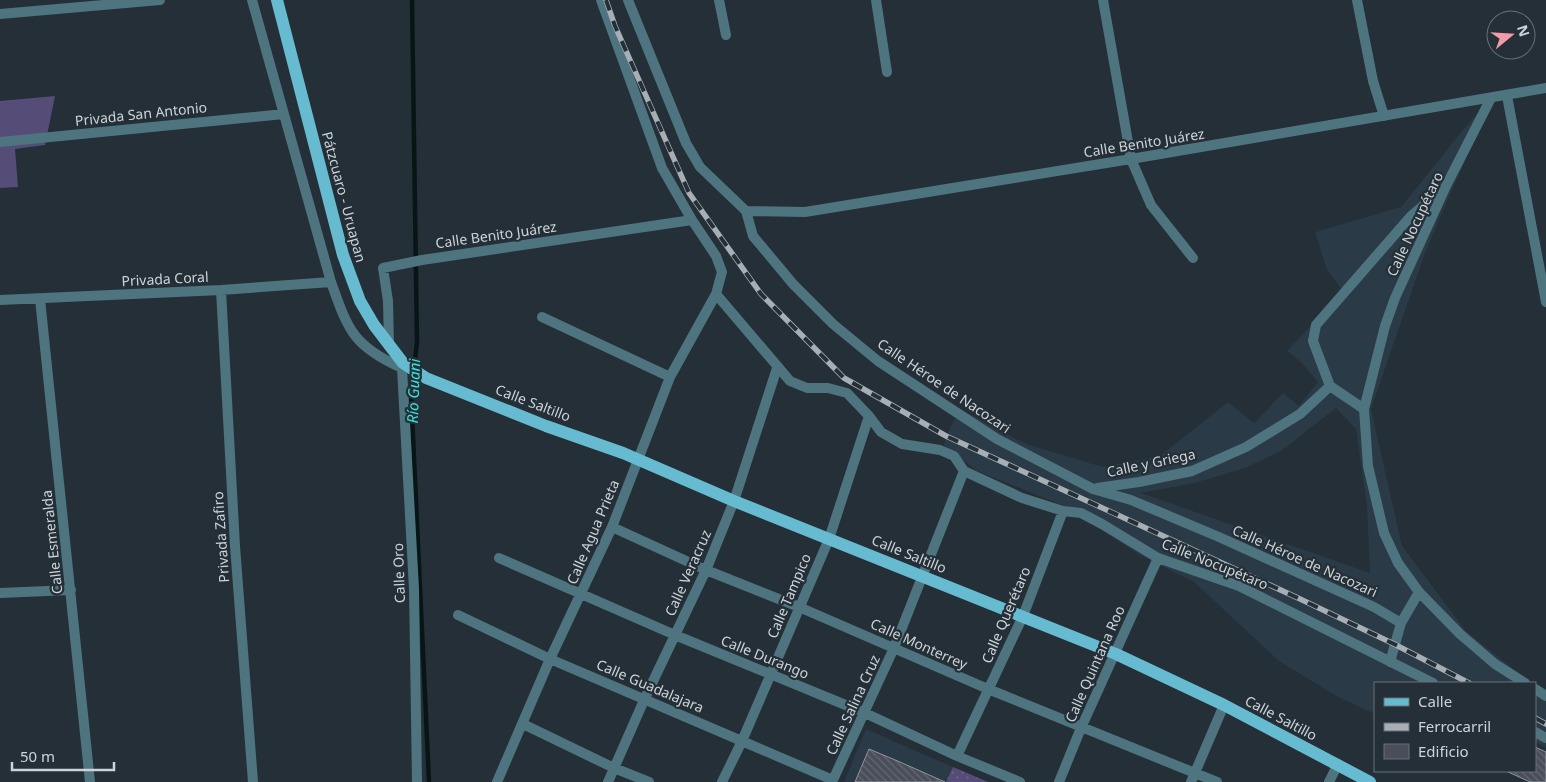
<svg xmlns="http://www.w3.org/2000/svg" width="1546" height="782" viewBox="0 0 1546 782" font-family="'Noto Sans',sans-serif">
<defs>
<pattern id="park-dots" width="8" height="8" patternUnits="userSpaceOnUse" patternTransform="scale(1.25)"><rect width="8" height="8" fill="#564c78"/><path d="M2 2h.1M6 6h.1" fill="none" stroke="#6d658b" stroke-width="1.8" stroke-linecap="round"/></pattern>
<pattern id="building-back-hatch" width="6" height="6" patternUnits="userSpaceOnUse" patternTransform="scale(1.25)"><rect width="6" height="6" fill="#494e5a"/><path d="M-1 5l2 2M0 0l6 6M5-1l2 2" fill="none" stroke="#626771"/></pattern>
</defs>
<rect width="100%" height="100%" fill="#242f37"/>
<path fill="#2a3a47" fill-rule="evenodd" d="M1475,116L1482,123L1438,222L1424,256L1371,409L1402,546L1466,631L1531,683H1375V714L1338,697L1279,661L1194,582L1140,555L1062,505L977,471L944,445L946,436L960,409L1026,444L1103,467L1160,456L1228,402L1254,423L1283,393L1299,406L1318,382L1302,363L1287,351L1343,291L1327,270L1315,232L1401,207L1458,136ZM1336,408L1356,429L1367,507L1370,573L1141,493L1195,483L1245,468L1281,451Z
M1535,686L1546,695V748L1535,742Z
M866,729L953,767L946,782H844Z"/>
<path fill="#564c78" d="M55,96L45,145L15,149L18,187L0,188V101Z"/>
<path fill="url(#park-dots)" d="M953,767L988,782H946Z"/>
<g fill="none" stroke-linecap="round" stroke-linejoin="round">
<path stroke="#071615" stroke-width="4.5" d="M412,0L417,343L411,393L429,782"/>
</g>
<path fill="url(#building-back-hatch)" stroke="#8e94a1" d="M1535,747L1546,752V782H1530L1506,771H1535Z
M869,749L900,762L945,782H855Z"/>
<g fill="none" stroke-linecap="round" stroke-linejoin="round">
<path stroke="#4e747f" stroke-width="10" d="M252,0L331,282C348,330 353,346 402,368
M628,0L686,143L700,167L746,211L753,236L793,284L833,324L878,361L997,439L1093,489L1131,500L1219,537L1374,607L1401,623
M719,0L726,35
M876,0L887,72
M1103,0L1131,159L1151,205L1193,258
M1357,0L1373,81L1384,116
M0,14L160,0
M1507,96L1546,302
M0,142L284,114
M746,211L805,212L1131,159L1546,88
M221,290L235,546L253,782
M716,294L790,381L807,388H828L847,393L869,416L881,432L902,444L940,450L954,456L964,471L1022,498L1063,511L1081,513L1102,524L1158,558L1239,586L1433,683
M40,299L90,782
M0,300L221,290L331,282
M542,317L670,377
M389,346L388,301L383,268L422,260L692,220
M403,363L402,368L414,589L417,782
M1330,386L1313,341L1316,325L1411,216L1444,188
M1330,386L1364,409
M1097,488L1139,482L1192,471L1246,447L1300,414L1330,386
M612,527L706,570L799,607L988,689L1217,782
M499,558L675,635L865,713L957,756L1020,782
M1419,592L1460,634L1495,664L1525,683
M0,593L71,590
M458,615L550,659L833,780
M1390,662L1401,623L1419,592L1398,563L1384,533L1368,466L1364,409L1385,326L1395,298L1446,186L1491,98
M1535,689L1546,696
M523,724L614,768L649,782
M1535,732L1546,738
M957,756L1023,616L1063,511
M497,782L550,659L612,527L670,377L716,294L722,272L716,256L692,220L662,168L601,0
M608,782L645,698L706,570L734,501L777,368
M722,782L742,741L829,539L869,416
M832,782L894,648L964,471
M1059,782L1081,728L1158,558
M1191,782L1224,705
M1329,782L1338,764"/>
<path stroke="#67bbd1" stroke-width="12" d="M277,0L343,255L360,301L374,325L403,363L426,378L546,426L623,453L734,501L1116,654L1224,705L1370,782"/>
<defs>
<path id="rail" d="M606,0L615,26L689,193L761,294L844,378L946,436L1298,598L1394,644L1469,683
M1535,718L1546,724"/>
</defs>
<use href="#rail" stroke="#a7afb5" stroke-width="5.5"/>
<use href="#rail" stroke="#242f37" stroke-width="4" stroke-dasharray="11" stroke-linecap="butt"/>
</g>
<g text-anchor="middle" stroke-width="4.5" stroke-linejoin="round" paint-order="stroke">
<g font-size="14" fill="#cdd4d9" stroke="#242f37">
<text transform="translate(141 114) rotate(-6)" y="5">Privada San Antonio</text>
<text transform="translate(1144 143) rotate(-9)" y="5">Calle Benito Juárez</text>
<text transform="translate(344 197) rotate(75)" y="5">Pátzcuaro - Uruapan</text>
<text transform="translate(1415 224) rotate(-65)" y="5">Calle Nocupétaro</text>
<text transform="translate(496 235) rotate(-8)" y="5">Calle Benito Juárez</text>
<text transform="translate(165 279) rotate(-3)" y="5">Privada Coral</text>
<text transform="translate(944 386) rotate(34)" y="5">Calle Héroe de Nacozari</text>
<text transform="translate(533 403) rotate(21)" y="5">Calle Saltillo</text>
<text transform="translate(1151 463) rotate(-12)" y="5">Calle y Griega</text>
<text transform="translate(593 532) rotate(-67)" y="5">Calle Agua Prieta</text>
<text transform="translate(221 537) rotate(-94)" y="5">Privada Zafiro</text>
<text transform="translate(52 542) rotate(-96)" y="5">Calle Esmeralda</text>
<text transform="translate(909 554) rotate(22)" y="5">Calle Saltillo</text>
<text transform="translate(1305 561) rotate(24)" y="5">Calle Héroe de Nacozari</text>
<text transform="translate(1215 564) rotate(22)" y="5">Calle Nocupétaro</text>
<text transform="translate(399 573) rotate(-92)" y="5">Calle Oro</text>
<text transform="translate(688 573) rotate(-66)" y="5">Calle Veracruz</text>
<text transform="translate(789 596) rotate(-67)" y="5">Calle Tampico</text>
<text transform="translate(1006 615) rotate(-67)" y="5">Calle Querétaro</text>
<text transform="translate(919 644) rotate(24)" y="5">Calle Monterrey</text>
<text transform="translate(765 657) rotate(22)" y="5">Calle Durango</text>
<text transform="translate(1095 664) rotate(-66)" y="5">Calle Quintana Roo</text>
<text transform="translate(650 686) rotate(23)" y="5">Calle Guadalajara</text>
<text transform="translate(853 705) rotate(-65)" y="5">Calle Salina Cruz</text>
<text transform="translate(1281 718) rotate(28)" y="5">Calle Saltillo</text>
</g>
<g font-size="15" font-style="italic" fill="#3ae5e0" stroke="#242f37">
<text transform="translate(414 391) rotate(-88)" y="5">Río Guani</text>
</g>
</g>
<rect x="1374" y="682" width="162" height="90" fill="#242f37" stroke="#687178"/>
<rect x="1384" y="698" width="25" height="8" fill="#67bbd1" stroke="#687178"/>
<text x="1418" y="707" font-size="15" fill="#cdd4d9">Calle</text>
<rect x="1384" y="723" width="25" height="8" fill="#a7afb5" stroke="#687178"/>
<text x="1418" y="732" font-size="15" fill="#cdd4d9">Ferrocarril</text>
<rect x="1384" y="744" width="25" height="15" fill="#494e5a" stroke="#687178"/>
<text x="1418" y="757" font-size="15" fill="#cdd4d9">Edificio</text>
<g transform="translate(1511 35) rotate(72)"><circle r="24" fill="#242f37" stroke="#687178"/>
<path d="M0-4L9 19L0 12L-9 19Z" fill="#f39aa8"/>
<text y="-8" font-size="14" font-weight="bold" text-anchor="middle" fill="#cdd4d9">N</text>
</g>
<path d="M12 762v8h102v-8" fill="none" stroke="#cdd4d9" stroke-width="2.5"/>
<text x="20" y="762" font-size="15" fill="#cdd4d9" stroke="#242f37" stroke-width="4" paint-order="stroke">50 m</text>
</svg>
